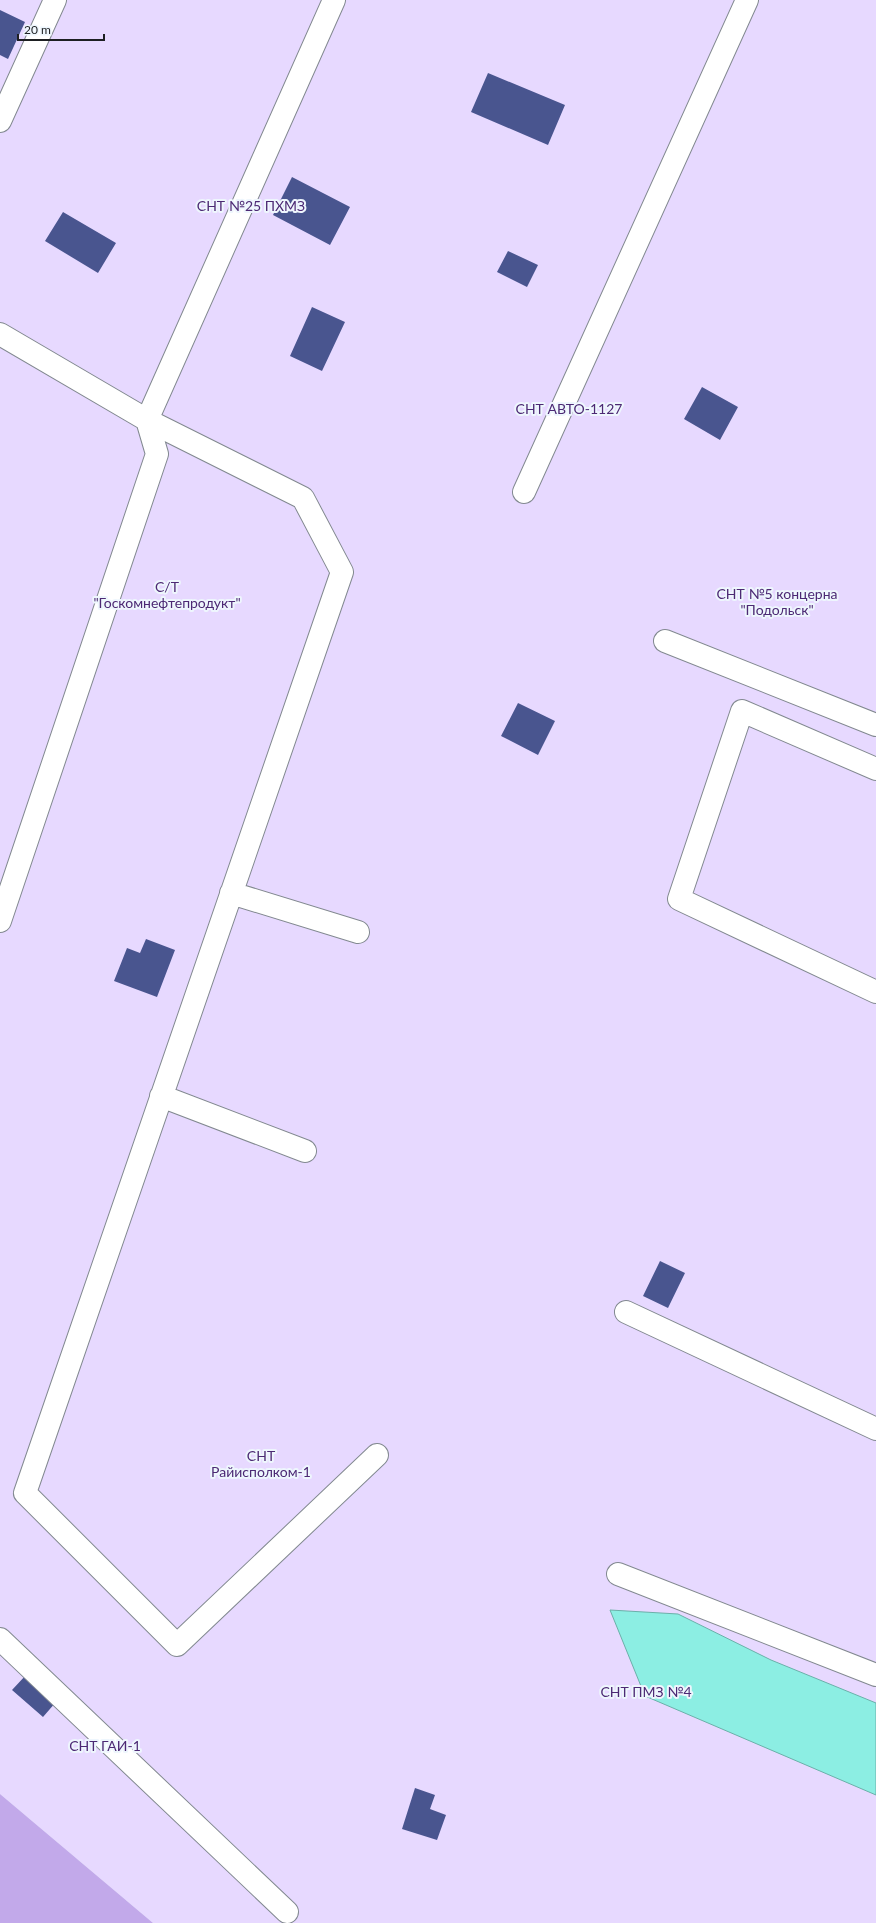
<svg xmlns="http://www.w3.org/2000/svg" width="876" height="1923" viewBox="0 0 876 1923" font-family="Lato,sans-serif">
<rect width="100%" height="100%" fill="#eef6fd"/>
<path fill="#e7d9ff" d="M0,0H876V1923H153L0,1794Z"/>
<path fill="#c2a9ea" d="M0,1794L153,1923H0Z"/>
<path fill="#8ceee3" stroke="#6bb0a9" d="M610,1610L678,1614L771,1660L876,1703V1795L645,1696Z"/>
<path fill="#49558f" d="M0,10L25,22L8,59L0,55Z
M488,73L565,105L548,145L471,112Z
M292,177L350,207L330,245L273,215Z
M63,212L116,243L98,273L45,241Z
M508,251L538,265L527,287L497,272Z
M312,307L345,322L322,371L290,356Z
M702,387L738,407L720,440L684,419Z
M518,703L555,721L538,755L501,736Z
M146,939L175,950L157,997L114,981L127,948L140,953Z
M660,1261L685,1273L668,1308L643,1296Z
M26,1675L56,1702L43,1717L12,1690Z
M415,1788L435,1795L430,1809L446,1815L437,1840L402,1829Z"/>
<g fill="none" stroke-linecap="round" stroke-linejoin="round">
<defs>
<path id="minor" d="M0,121L55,0
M0,334L147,420L303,498L342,572L25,1493L177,1645L377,1455
M524,492L747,0
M665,641L876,725
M876,769L742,711L679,899L876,992
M231,893L358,932
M0,921L157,454L147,420L334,0
M161,1096L305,1151
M626,1312L876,1429
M618,1574L876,1675
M0,1639L287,1912"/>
</defs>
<use href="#minor" stroke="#828990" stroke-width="24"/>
<use href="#minor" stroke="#fff" stroke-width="22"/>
</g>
<g text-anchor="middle" stroke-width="4" stroke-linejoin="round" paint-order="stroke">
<g font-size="14" fill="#4c2974" stroke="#eef6fd">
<text x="251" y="211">СНТ №25 ПХМЗ</text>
<text x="569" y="414">СНТ АВТО-1127</text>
<text x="167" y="592">С/Т<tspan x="167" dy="16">"Госкомнефтепродукт"</tspan></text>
<text x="777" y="599">СНТ №5 концерна<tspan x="777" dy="16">"Подольск"</tspan></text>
<text x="261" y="1461">СНТ<tspan x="261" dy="16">Райисполком-1</tspan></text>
<text x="646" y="1697">СНТ ПМЗ №4</text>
<text x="105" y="1751">СНТ ГАИ-1</text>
</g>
</g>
<path d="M18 34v6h86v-6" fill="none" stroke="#1d1f22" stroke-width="2"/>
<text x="24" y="34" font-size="12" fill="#1d1f22" stroke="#eef6fd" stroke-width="3" paint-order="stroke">20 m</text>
</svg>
